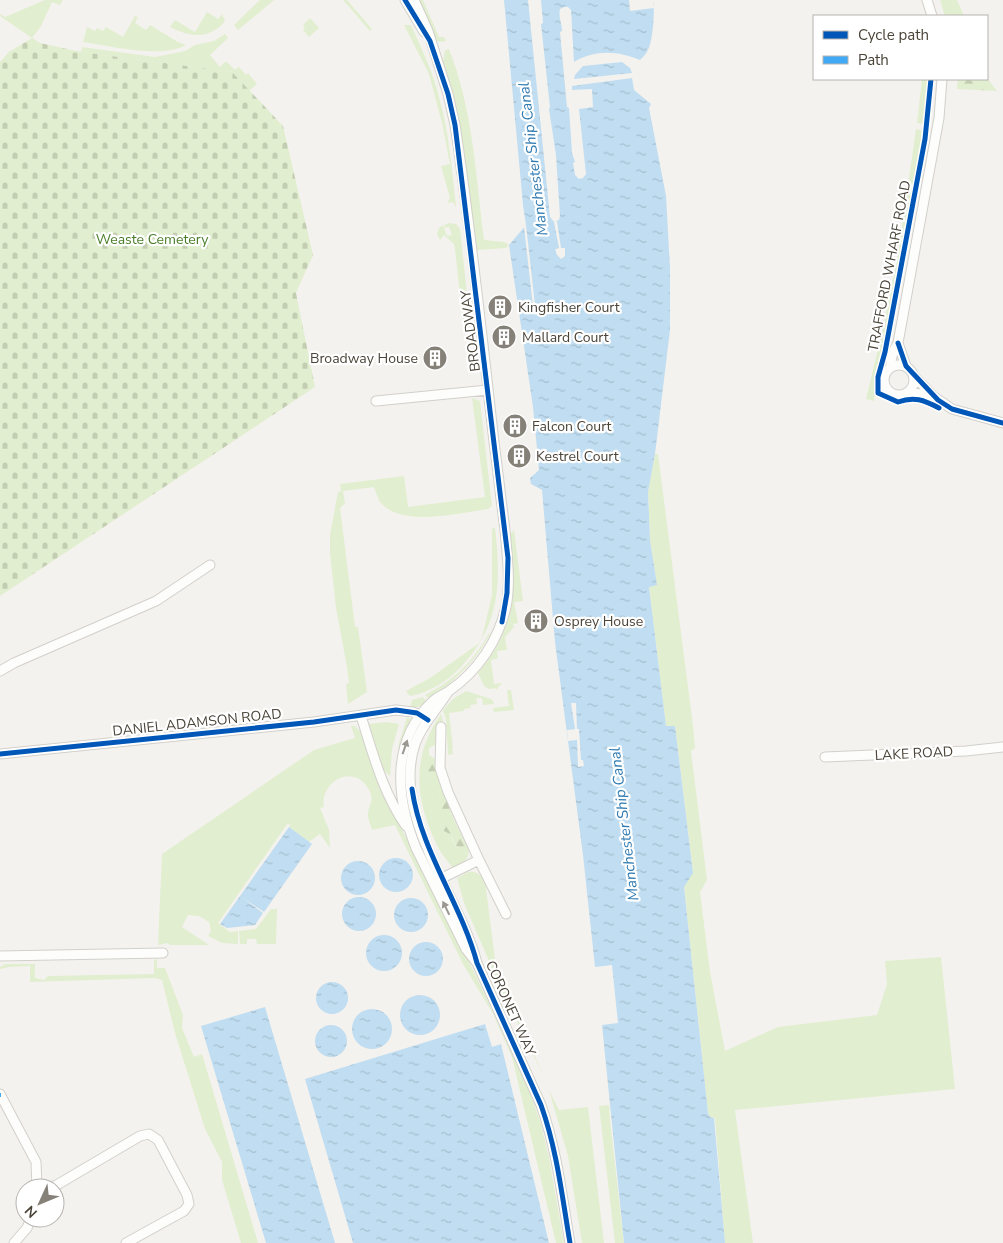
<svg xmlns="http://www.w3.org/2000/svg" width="1003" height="1243" viewBox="0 0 1003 1243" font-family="'Nunito Sans',sans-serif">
<defs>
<pattern id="forest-firs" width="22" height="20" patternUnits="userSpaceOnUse" patternTransform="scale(1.25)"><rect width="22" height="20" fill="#e1eecf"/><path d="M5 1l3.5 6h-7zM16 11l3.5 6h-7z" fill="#c3cdb2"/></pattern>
<pattern id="cemetery-stones" width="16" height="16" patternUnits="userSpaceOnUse" patternTransform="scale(1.25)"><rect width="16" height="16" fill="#e1eecf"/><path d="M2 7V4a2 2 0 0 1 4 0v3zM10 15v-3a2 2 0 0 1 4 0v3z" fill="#c3cdb2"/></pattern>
<pattern id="water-ripples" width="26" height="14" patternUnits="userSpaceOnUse" patternTransform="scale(1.25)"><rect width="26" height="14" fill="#c0ddf1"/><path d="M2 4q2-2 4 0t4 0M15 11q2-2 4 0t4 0" fill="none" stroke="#a6bfcf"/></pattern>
</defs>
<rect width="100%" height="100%" fill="#f4f2ee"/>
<path fill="#e1eecf" d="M45,0H63L60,5L52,2L41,26L32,38L0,16V14L5,17Z
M260,0H274L238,30L234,25Z
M343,0H347L372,29L370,31Z
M418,0H423L439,37H444L446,41L440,42L436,40Z
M940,0H957L964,16H945Z
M207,12L218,19L222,14L225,21C210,40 189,37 170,27L175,20L195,32Z
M135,16L138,17L135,23L146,30L150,25L178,42L186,45C161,59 111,46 83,42L87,27L95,31L97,28L103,31L106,27L123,37Z
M310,18L319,28L309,37L303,30L305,28L303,25Z
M404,25H411C421,48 433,72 439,97C449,133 452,170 456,207L453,202L447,203L450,198L441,166L450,164L442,123L429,74Z
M225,34L228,38L210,55L220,67L225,62H227L235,70L239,67L246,75L248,73L257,84L249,91L232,72L81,52L82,47L155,57L185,51L195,45L214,41Z
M449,49C473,110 476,176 484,240L504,242L509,245L506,248L477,250L460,125L453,92L443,62L445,50Z
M922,79H928L925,124L917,123Z
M916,129L923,131L887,329L875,375V394L874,401L866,399L883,328L898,255Z
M449,223L456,224L460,229L470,322L463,323L455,249L454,244L444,235L440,240L437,234L439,228L443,225L447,236L452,235L449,227L445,228L444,225Z
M472,398L480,401L492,506L488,509C459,513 401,528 380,502C377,497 376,492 374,487L343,491L345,503L340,508L355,627H358L367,692L348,704L346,684L349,683L347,667L336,608L330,553V535L338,492L341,491L340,484L404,476L408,507L485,497Z
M655,454H658L693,726L695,748L691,751L707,880L700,892L710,972L725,1051L778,1027L877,1015L887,984L885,961L941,957L955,1089L735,1110L753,1243H725L715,1118L710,1117L708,1113L684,886L693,872L675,726L666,727L649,586L657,585L650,540L648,492Z
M495,527C501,583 501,625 460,668C448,681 428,693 410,696L406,691L430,678L478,644L482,638L492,595V529Z
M514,530L523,601L514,602L518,623L513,624L514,627L505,637L507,650L497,651L498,658L491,660L494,684L502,683L496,690L495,688L489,689L484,686L478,673C517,627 515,591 510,535Z
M489,633L490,634C475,663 455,679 430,700L425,695C454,680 473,662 489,633Z
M507,690H511L514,710L494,712L493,708L509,706Z
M466,691L491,699L493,701L494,704L483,705L482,698H476L477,704L470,705L471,708L464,709V711L449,713L453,748H452L453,754L448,755L446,719L443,710L453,699Z
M423,697L427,702L422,706L410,708L412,700Z
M441,714L444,724H437L435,745L429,748V755C437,759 437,763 437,772L433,765L425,770C430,782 437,794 442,806C448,823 449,843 464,855L469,851C468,861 461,865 452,867C448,861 442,855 439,849C415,802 410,758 441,714Z
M407,717L413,721L398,773H396L399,743Z
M387,722L399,724L392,749L390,776L382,769L369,730V724Z
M351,726H355L362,733L370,761L386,798L476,976L529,1090L541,1124L549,1158L564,1243H556L512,1057L493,1014L463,964L395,825L372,830C371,826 368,819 368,815C368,804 376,801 368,788C354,764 320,780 324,807L320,808L329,830L330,848L320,834L309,842L289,827L290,825L288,823L218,923L230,932L238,931V944L222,943L208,936L211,931L209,922L199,916L188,915L182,927L209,945H170L168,943L158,945L162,854L314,750L355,738Z
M468,872C476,871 480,874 485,881L496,967L544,1077L498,982L464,903L457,878Z
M271,909H277L276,944H257L256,939H247V944H240L239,931L256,929Z
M157,958V968H165L183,1015L182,1028L194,1057L202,1054L258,1243H241L222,1180V1162L205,1129L175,1033L162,980L155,978L30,982V966L9,967L0,969V967L5,964H35V978L44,980L48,976L154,974V961Z
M549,1090L559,1110L588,1107L604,1243H582L568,1156Z
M609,1105L610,1120L624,1243H615L599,1106Z"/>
<path fill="url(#forest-firs)" d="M987,78L997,91L957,89L958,79Z
M430,760L437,772L451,813L469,851L464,855L459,851L450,834L444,831L436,816L441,805L425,770L426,761Z"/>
<path fill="url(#cemetery-stones)" d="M32,38L40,43L81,52L232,72L283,126L313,255L296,293L315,387L0,596V62L9,52Z"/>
<path fill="url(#water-ripples)" d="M504,0H528L550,217L554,222L559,220L560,216L556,155L549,109L550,107L542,33L541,24L543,23L541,0H653C655,11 653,40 648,50C646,54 643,57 640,60C619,51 595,49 574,62L571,10L568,7H564L560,9C558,16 562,24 562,31L560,32L567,107L569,108L572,153L575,162L573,163L575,175L579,179L583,178L586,174L579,109L593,107L592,89L572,90V86L632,78L634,90L651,104L649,108L666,196L670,268V330L655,454L648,492L650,540L657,585L649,587L666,726H675L693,873L684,887L708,1113L710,1117L714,1118L725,1243H624L602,1025L618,1023L612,965L595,967L583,855L555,642L542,490L531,484L530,478L539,470L533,407L509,245L526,225L523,205Z
M622,62L630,68L632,73L574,79L575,75L583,66Z
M289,827L312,844L264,912L240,896Z
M379 875a17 17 0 1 1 34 0a17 17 0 1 1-34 0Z
M341 878a17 17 0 1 1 34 0a17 17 0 1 1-34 0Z
M240,896L263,913L255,925L227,928L220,924Z
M342 914a17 17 0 1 1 34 0a17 17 0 1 1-34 0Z
M394 915a17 17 0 1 1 34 0a17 17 0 1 1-34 0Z
M366 953a18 18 0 1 1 36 0a18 18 0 1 1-36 0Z
M409 959a17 17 0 1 1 34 0a17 17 0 1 1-34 0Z
M316 998a16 16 0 1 1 32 0a16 16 0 1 1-32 0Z
M400 1015a20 20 0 1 1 40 0a20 20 0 1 1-40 0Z
M265,1007L335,1243H336H266L201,1026Z
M352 1029a20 20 0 1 1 40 0a20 20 0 1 1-40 0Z
M485,1024L492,1047L501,1044L549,1243H353L305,1079Z
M315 1041a16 16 0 1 1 32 0a16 16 0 1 1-32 0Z"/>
<path fill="#f4f2ee" d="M629,0H653L654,8L630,11Z
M557,221L561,248H565V256L561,259L557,255L555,249L559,248L554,222Z
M526,225L536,314L534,315L524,227Z
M571,703H576L577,729H579L581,760H583L584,766L578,767L577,740L568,741L567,730L575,729Z"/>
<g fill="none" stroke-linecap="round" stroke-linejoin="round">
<defs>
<path id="minor" d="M405,0L424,32
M414,0L428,31L448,94L455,125C471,230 482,336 494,442C498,471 501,501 505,530C507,555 511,582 506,607C498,641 478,671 449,691C444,695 438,696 433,701C390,741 396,798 416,848L466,949L477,963
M927,0L932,16
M898,343L906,366
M884 380a15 15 0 1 1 30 0a15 15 0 1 1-30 0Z
M891,367C890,358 893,351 898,343L939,118L942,79
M914,376L933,396L952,409L1003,423
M908,392L933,396
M376,401L488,390
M0,671L14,663L156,601L210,565
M448,692C437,710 422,724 415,744C391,818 459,894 477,963L541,1105C557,1150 562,1196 570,1243
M361,716C373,754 383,793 406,826
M441,727L440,768L448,792L479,860L506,914
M0,754L314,722L396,710L413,712L423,717
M825,757L966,751L1003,747
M438,880L479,860
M0,956L163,953
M0,1094L36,1162L37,1188
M38,1188L55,1186L140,1136L149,1134L158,1140L187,1195L189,1204L184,1211L126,1243
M14,1243L27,1228L31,1218"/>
</defs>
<use href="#minor" stroke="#d2d0cb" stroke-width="11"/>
<use href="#minor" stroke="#fdfdfc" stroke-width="9"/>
<path stroke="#3fa9f5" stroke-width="4" stroke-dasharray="8 4" stroke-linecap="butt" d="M0,1095H1"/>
<defs>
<path id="cycleway" d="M405,0L430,41L448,94L455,125L508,558L507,593L502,622
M931,79L925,139L885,352L878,377V393L898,402C914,396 924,400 939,408
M898,343L906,366L938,400L952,409L1003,423
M0,754L314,722L396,710L417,713L428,720
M412,789C421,852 461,903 477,963L541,1105C557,1150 562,1196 570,1243"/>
</defs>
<use href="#cycleway" stroke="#fff" stroke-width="8"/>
<use href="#cycleway" stroke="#0057b8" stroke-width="5"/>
</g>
<defs><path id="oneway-solid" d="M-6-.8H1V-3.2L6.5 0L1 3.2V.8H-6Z" transform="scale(1.25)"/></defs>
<g fill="#9b9791">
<use href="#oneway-solid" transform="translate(405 747) rotate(-71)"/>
<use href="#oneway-solid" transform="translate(446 908) rotate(-116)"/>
</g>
<defs>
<symbol id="building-disc" viewBox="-11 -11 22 22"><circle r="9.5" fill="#868178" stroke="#fff"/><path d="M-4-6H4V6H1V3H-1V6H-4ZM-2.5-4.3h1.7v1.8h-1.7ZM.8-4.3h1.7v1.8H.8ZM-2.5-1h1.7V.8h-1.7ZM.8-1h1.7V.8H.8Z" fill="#fff"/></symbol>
</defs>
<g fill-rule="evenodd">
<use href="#building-disc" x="486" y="293" width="28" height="28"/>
<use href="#building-disc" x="490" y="323" width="28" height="28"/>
<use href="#building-disc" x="421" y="344" width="28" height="28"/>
<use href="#building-disc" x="501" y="412" width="28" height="28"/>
<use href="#building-disc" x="505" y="442" width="28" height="28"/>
<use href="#building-disc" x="522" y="607" width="28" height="28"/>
</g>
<g text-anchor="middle" stroke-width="4.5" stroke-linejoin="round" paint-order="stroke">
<g font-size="14" fill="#4a7f2a" stroke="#fff">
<text x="152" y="244">Weaste Cemetery</text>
</g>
<g font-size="14" fill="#4b4439" stroke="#fff">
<text transform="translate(889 266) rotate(-79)" y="5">TRAFFORD WHARF ROAD</text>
<text transform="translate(470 331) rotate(-97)" y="5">BROADWAY</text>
<text transform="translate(197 722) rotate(-6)" y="5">DANIEL ADAMSON ROAD</text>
<text transform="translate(914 753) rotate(-3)" y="5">LAKE ROAD</text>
<text transform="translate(511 1008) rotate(66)" y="5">CORONET WAY</text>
</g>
<g font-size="14" fill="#4b4439" stroke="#fff" text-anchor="start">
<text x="518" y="312">Kingfisher Court</text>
<text x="522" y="342">Mallard Court</text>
<text x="418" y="363" text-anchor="end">Broadway House</text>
<text x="532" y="431">Falcon Court</text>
<text x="536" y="461">Kestrel Court</text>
<text x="554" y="626">Osprey House</text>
</g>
<g font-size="15" font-style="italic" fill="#2e7ab2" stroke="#fff">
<text transform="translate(533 159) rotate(-97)" y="5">Manchester Ship Canal</text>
<text transform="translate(624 824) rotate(-97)" y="5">Manchester Ship Canal</text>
</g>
</g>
<rect x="813" y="15" width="175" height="65" fill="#ffffff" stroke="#b7b4b0"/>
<rect x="823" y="31" width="25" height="8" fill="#0057b8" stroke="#b7b4b0"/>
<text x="858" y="40" font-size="15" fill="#4b4439">Cycle path</text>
<rect x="823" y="56" width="25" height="8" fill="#3fa9f5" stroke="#b7b4b0"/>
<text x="858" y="65" font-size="15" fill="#4b4439">Path</text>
<g transform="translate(40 1203) rotate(226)"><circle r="24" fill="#ffffff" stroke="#b7b4b0"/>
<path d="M0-4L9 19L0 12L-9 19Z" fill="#868178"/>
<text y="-8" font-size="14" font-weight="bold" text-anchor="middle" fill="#4b4439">N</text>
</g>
</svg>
